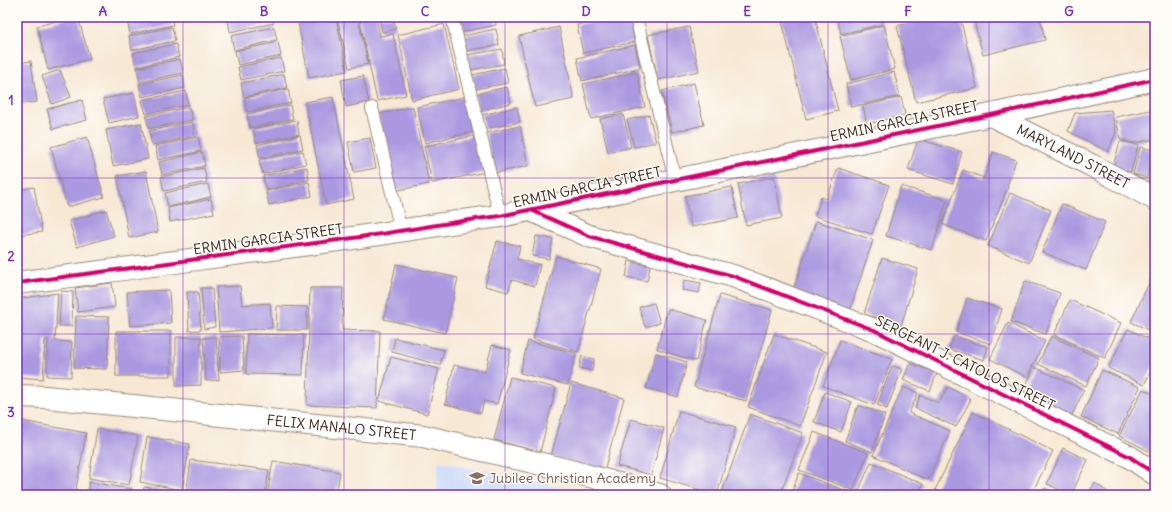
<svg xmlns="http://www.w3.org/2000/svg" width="1172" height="512" viewBox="0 0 1172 512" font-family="Delius,sans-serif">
<rect width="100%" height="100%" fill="#fdfcf7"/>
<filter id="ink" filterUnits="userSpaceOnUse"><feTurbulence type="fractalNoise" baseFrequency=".025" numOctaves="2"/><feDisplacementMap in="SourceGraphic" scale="8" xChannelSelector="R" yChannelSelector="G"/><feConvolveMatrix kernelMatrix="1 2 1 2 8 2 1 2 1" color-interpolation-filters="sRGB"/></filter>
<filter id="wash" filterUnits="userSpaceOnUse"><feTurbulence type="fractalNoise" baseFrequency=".012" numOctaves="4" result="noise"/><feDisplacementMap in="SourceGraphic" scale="16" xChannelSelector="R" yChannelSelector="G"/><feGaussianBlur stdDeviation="0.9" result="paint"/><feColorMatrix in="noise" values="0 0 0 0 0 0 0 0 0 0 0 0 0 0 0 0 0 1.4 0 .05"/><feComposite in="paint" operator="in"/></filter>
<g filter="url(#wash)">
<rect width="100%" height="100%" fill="#f7e8d4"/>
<path fill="#cddbfa" d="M439,461L592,495H436Z"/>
<g id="blocks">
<path fill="#aa99e0" d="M74,17H78L90,59L48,70L37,26Z
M143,17H171L173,25L130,34L127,20Z
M237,17H272L274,23L230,32L228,19Z
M297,17H336L347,71L309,78Z
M337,17H358L368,64L349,68Z
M359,17H376L380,36L393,34L406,95L377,101Z
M379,17H393L396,29L382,32Z
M459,17H494L496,25L462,32Z
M615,17H629L635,42L583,53L577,25Z
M781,17H815L838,111L806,119Z
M837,17H881L883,24L841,34Z
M932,17H960L977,88L916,102L897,26Z
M973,17H1040L1045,40L983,55Z
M444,24L459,89L412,100L398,35Z
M884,25L895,69L851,80L840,36Z
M172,27L175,41L132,50L129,36Z
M274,27L277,40L234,50L231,36Z
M559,27L574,99L535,107L519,36Z
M689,27L699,71L658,80L648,35Z
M496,29L499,45L466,51L463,36Z
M278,42L281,56L238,65L235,51Z
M176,44L179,57L136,67L133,53Z
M635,45L640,68L582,81L577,58Z
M502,49L504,64L470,70L467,55Z
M281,58L284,71L241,80L238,67Z
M180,59L183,73L140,82L137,68Z
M31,61L37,102L17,104V63Z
M505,68L508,83L475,89L472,75Z
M60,70L71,97L52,104L42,76Z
M637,72L645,107L591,119L583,84Z
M894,72L900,96L851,107L846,84Z
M284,74L287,88L244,97L241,83Z
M183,75L185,88L142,97L139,84Z
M363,76L369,102L346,107L341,80Z
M694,83L704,125L672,132L662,91Z
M507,87L511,103L478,111L475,94Z
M288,89L291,103L247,112L244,98Z
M186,91L188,105L146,114L142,100Z
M134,93L139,116L109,123L103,99Z
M333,97L354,199L326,205L305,102Z
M465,97L473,132L425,143L417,107Z
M901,97L905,115L867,124L863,106Z
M82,100L87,120L53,129L47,109Z
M290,105L293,119L250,128L247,114Z
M189,107L192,120L149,129L146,116Z
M413,107L429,184L394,191L378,114Z
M517,107L520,122L485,129L482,115Z
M1155,109V139L1134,143L1120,139L1116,117Z
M1111,110L1116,132L1108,152L1068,131L1075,113Z
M623,114L631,147L608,152L600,119Z
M649,115L656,142L634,147L627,120Z
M297,120L299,134L256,143L253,129Z
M192,122L195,136L152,145L149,131Z
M141,123L148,159L113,166L106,130Z
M520,126L528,166L494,173L486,133Z
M300,135L303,149L260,158L257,145Z
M479,135L486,172L432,183L424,146Z
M87,137L104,197L67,207L51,147Z
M198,137L201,151L158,160L155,146Z
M370,138L376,168L354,172L348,142Z
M918,139L962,152L953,184L908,170Z
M1120,141L1138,145L1131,172L1113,167Z
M1140,147L1154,150L1147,178L1133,174Z
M17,150H18L22,185L17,186Z
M303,151L306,164L263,174L259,160Z
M202,152L205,166L162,175L159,162Z
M993,152L1016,160L1007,186L1008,187L986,241L942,224L963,170L984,178Z
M307,167L309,180L266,190L263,176Z
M204,168L207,182L164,191L161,177Z
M838,168L889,185L872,234L815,216L821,197L827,199Z
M1155,168V185L1148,181Z
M146,171L158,232L129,238L117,176Z
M774,177L782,218L746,225L738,184Z
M309,182L312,196L269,205L266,191Z
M208,184L211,197L168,207L165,193Z
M901,186L947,200L932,250L886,236Z
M34,187L42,232L17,235V190Z
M732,187L738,218L691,227L685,196Z
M1010,193L1051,210L1029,263L988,246Z
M211,199L214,213L170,222L168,208Z
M1062,204L1105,222L1086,270L1042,252Z
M106,210L114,236L77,247L69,221Z
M816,221L873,240L849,313L792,294Z
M536,236L553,239L549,259L532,256Z
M497,241L520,246L517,259L540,265L535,286L512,280L508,292L485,286Z
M556,256L601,269L578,352L533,339Z
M882,258L918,269L901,326L864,314Z
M629,261L650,266L647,281L626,277Z
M396,264L458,278L445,333L384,319Z
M1155,270V333L1131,322Z
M684,280L701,283L699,293L682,290Z
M1025,281L1060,293L1046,334L1011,322Z
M112,283L115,307L78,312L75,288Z
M240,286L242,305L270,303L272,328L219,332L216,287Z
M201,288H212L215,327L204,329Z
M310,288H343L342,330L380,331L377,408L307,405Z
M169,290L171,323L130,326L127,292Z
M61,291L73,292L72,326H59Z
M187,292H198L201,330L189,331Z
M58,293L55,341L72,342L71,377L47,376L48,340H45L43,379L17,377V299Z
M720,295L772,310L746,401L694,387Z
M967,298L1002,309L991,344L956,332Z
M1070,300L1121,323L1105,358L1054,335Z
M654,303L660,323L645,327L639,307Z
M277,306L307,307V330H276Z
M668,309L707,320L696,361L657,349Z
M76,316L109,317L107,369L74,368Z
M1008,323L1045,341L1027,377L990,359Z
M1128,329L1155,342V363L1144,385L1108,368Z
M116,331H171V376H116Z
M247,334L304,335L303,375L246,374Z
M774,334L827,352L800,426L748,407Z
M242,336L244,370L220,372L219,337Z
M954,336L988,347L984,360L949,349Z
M1051,336L1099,358L1086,386L1038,364Z
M176,337H201V385L176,386Z
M216,337L219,380L206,381L203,338Z
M395,338L444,350L440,365L392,352Z
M840,340L892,359L874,405L823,386Z
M528,341L576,353L568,385L520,373Z
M492,345L511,350L497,404L484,401L481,413L445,404L454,365L485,372Z
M656,353L687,362L678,397L646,388Z
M582,356L594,359L592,371L579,368Z
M391,357L439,369L427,414L379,401Z
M910,363L937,373L930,391L903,380Z
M892,366L902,369L887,409L877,405Z
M1034,367L1084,390L1071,417L1022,395Z
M1102,370L1140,387L1118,434L1081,417Z
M510,377L556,388L540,452L494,440Z
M571,383L624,398L604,471L551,456Z
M903,387L918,393L909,413L950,431L928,480L873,455Z
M948,387L971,399L956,427L915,408L920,395L939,403Z
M1143,389L1155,395V454L1119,436Z
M825,392L852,402L841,432L814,422Z
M858,405L885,415L872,452L845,441Z
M679,411L736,427L717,495L660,478Z
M973,412L1053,451L1031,495H946L935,490Z
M750,414L803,433L780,495H721Z
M631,419L664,428L651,475L617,466Z
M17,420L86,433L75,495H17Z
M97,429L138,436L129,485L89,478Z
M814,432L868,453L853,490L799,470Z
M147,437L190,444L182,490L140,482Z
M1063,448L1088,460L1071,495L1047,484Z
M191,460L269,470L265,495H186Z
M273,461L340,472L336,495H267Z
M871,462L923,484L918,495H857Z
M799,473L851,493L850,495H791Z
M89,482L132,489L131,495H87Z
M1095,483L1112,495H1087Z
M144,487L186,494V495H143Z
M1045,488L1059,495H1042Z"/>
</g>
</g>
<g filter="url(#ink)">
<use href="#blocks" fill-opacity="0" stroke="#998979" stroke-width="1"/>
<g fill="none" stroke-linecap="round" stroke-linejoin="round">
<defs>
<path id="lane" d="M452,17L500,216
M636,17L675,180
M372,108L401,231"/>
<g id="street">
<path id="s1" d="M991,115L1091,165L1155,199"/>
<path d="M531,210L589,236L733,276L874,330L1130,457L1155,474"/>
<path d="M17,283C129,268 241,254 353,238C403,231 451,222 500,216L991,115L1155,79"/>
<path id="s2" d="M17,396L46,397L423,436L571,471L660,495"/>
</g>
</defs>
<use href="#lane" stroke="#998979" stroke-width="14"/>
<use href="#street" stroke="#998979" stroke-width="24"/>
<use href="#lane" stroke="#fff" stroke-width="12"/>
<use href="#street" stroke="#fff" stroke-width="22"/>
<defs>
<path id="cycleway" d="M531,210L589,236L733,276L874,330L1130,457L1155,474
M17,283C129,268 241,254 353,238C403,231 451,222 500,216L991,115L1155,79"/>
</defs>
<use href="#cycleway" stroke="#fdfcf7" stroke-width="6"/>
<use href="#cycleway" stroke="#d6006c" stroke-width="4"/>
</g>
</g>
<path fill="none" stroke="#7b2cbf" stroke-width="1" stroke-opacity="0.55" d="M183,17V495M344,17V495M505,17V495M667,17V495M828,17V495M989,17V495M17,178H1155M17,334H1155"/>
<defs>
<symbol id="school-bare" viewBox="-9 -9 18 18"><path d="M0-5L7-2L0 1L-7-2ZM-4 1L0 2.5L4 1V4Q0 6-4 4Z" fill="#8d6e63" stroke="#fdfcf7" stroke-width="2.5" paint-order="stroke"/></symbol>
</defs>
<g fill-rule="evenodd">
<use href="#school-bare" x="466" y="467" width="22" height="22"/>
</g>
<g text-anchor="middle" stroke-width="3" stroke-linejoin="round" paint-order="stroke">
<g font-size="14" fill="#3b2a1e" stroke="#fdfcf7">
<text transform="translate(904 121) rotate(-12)" y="5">ERMIN GARCIA STREET</text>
<text dy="5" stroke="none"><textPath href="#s1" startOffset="92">MARYLAND STREET</textPath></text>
<text transform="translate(587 187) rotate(-12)" y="5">ERMIN GARCIA STREET</text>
<text transform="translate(268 239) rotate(-8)" y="5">ERMIN GARCIA STREET</text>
<text transform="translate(965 363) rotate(26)" y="5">SERGEANT J. CATOLOS STREET</text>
<text dy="5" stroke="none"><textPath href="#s2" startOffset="326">FELIX MANALO STREET</textPath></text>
</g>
<g font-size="14" fill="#785e54" stroke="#fdfcf7" text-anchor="start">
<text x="489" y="483">Jubilee Christian Academy</text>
</g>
</g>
<rect width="1172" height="512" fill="none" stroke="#fdfcf7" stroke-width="44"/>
<rect x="22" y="22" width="1128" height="468" fill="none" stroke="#7b2cbf" stroke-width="1.5"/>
<g font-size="13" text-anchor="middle" font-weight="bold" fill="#7b2cbf">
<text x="103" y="16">A</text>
<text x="264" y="16">B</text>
<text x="425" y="16">C</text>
<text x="586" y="16">D</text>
<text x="747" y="16">E</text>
<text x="908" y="16">F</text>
<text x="1069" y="16">G</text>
<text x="11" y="105">1</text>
<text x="11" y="261">2</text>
<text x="11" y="417">3</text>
</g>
</svg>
